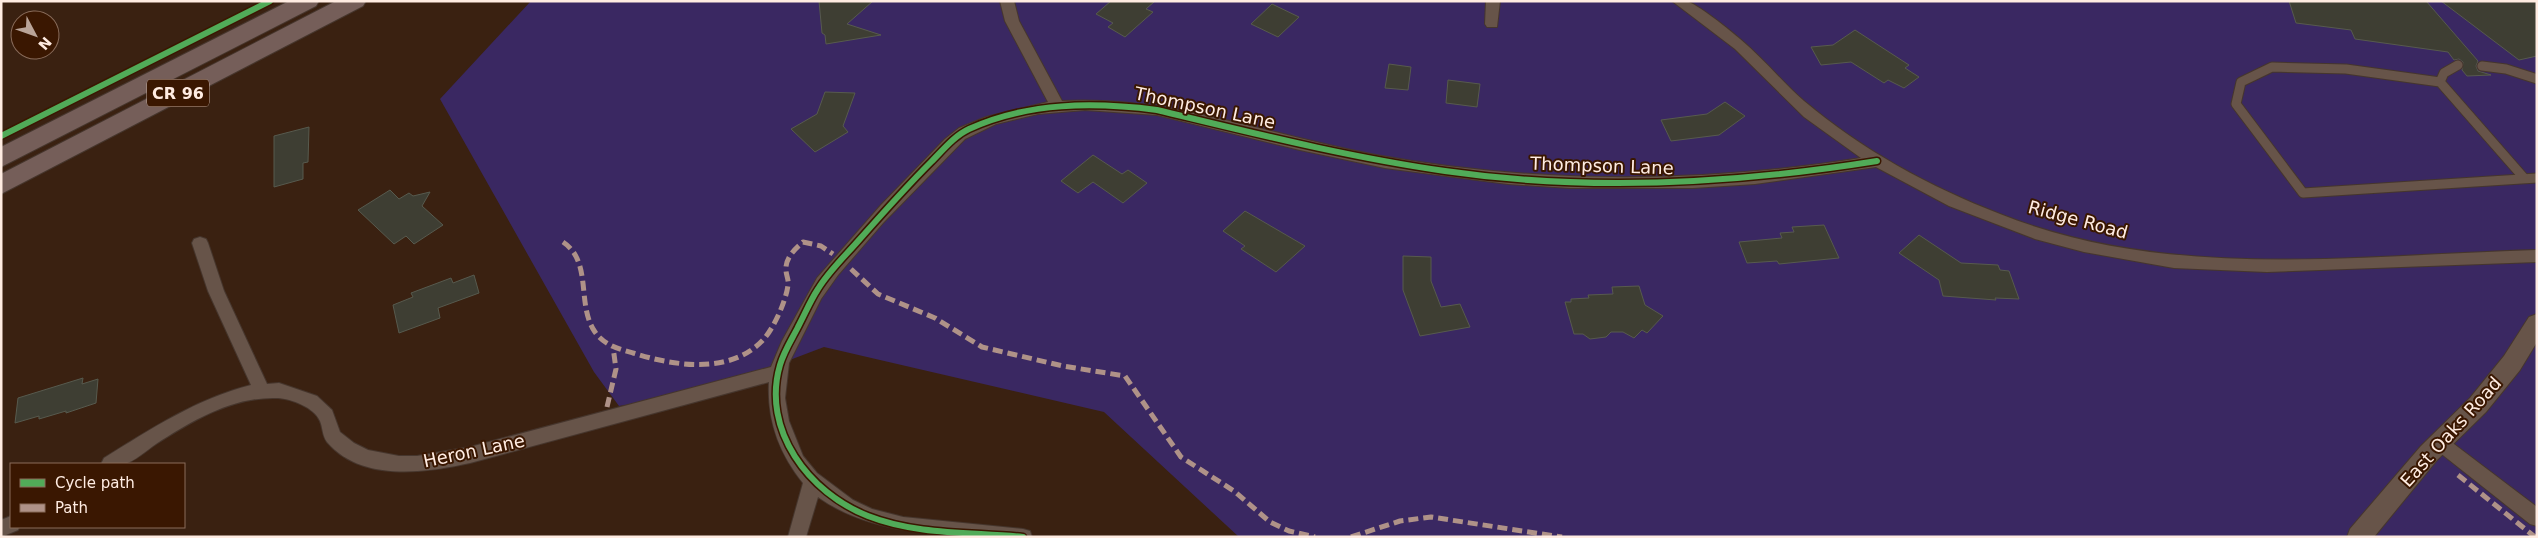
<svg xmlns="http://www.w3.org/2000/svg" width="2538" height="538" viewBox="0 0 2538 538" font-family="'DejaVu Sans',sans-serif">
<rect width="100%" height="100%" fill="#3a2111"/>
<path fill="#3a2862" d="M531,1H2537V537H1239L1104,412L824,347L697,395L619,406L594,372L440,99Z"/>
<path fill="#3e3e33" stroke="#575a4e" d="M819,1H873L847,24L881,35L826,44L825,35L822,33Z
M1111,1H1155L1146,9L1153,12L1125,37L1108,27L1113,23L1096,14Z
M2289,1H2426L2478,61L2476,66L2478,71L2491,75L2467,76L2462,70L2463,62L2459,59L2454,60L2448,52L2355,39L2351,30L2296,23Z
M2441,1H2537V56L2519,60Z
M1272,4L1299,17L1278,37L1251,24Z
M1855,30L1909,65L1905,68L1919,77L1904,88L1888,80L1884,83L1851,62L1821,65L1811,47L1833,45Z
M1389,64L1411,67L1408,90L1385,88Z
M1448,80L1480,84L1477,107L1446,103Z
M825,92L855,93L843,126L848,132L815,152L791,129L817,114Z
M1725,102L1745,116L1719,135L1671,141L1661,120L1707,114Z
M309,127L308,162L303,163V179L274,187V136Z
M1093,155L1122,174L1128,170L1147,183L1123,203L1093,182L1078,193L1061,181Z
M390,190L399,199L409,193L413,196L430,192L422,206L443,225L414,244L406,236L394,244L358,210Z
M1245,211L1305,246L1276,272L1241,249L1245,246L1223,231Z
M1824,225L1839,258L1779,264L1777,261L1747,263L1739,242L1782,238L1780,233L1794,232L1792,227Z
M1919,235L1961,263L1998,265L2000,270L2009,271L2019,299L1995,298L1996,300L1943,296L1939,280L1899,253Z
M1403,256L1431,257V281L1441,307L1460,304L1470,327L1420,336L1403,290Z
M474,275L479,293L438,308L440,318L399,333L393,305L413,297L411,293L451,278L453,283Z
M1639,286L1645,305L1663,316L1647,333L1642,330L1634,338L1623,332H1611L1606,337L1590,339L1583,334H1574L1565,302H1571V299L1589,298L1588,295L1613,294L1612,287Z
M83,378L82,384L98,379L96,403L66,413V411L39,419V416L15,423L18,398Z"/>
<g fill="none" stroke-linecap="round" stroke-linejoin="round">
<defs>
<path id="service" d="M2482,66L2506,69L2537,79
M2440,82L2444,73L2458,65
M2524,178L2440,82L2346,69L2272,67L2241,82L2236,104L2303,193L2537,178"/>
<path id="minor" d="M1000,1H1014L1019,21L1062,101C1169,95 1272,136 1376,155C1537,184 1700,184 1861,158L1804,117L1735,49L1672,1C1677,1 1682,1 1686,1C1696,3 1731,31 1740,39C1763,58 1782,82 1804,101C1862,150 1930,187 2000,214C2170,282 2358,255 2537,250V262L2267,272L2174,268L2084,252L2035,239L1949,206L1876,167L1755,184L1693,188H1570L1508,184L1385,168L1300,150L1157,115L1085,110L1038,114L996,124L965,139L883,223L838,275L821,299L789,363L785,398L789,421L803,456L817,473L853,500L872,509L903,517L1023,529L1030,531L1032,537C962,537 875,538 818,497L806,537H788L803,483C779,453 767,421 769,382L470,463C425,473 361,482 327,442C322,435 323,428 320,421C314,407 291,399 278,398C233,396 192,421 156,444C147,450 134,462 124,464C117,466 108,464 101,464L104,458C151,429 196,399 251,385L208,291L192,243L194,239L200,237L206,239L208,243L224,291L267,384L279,383L317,396L332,410L340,432L354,443L368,450L399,456H417L470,447L771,367L782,341L817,278L881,205L945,139L959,128L986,117L1048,102L1005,21Z
M1486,1H1500L1497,27H1487L1485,24Z
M2440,435L2446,438L2537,507V526L2530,524L2434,448L2431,443L2434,438Z
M11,516V527H19L18,530L1,537V520Z"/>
<path id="tertiary" d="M2537,314V342L2520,370L2486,412L2437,460L2374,537H2347L2350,529L2421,446L2470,398L2504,356L2529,317Z"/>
<path id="primary" d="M289,1H319L316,6L1,167V147Z
M336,1H366L363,6L1,194V174Z"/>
</defs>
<use href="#service" stroke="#46362d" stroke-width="11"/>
<use href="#minor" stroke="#46362d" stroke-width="2"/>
<use href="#tertiary" stroke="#46362d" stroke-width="2"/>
<use href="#primary" stroke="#46362d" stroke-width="2"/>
<use href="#service" stroke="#675449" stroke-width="9"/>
<use href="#minor" fill="#675449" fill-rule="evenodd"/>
<use href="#tertiary" fill="#675449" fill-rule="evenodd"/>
<use href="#primary" fill="#755e59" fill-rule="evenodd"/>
<path stroke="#af9288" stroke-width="5" stroke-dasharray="10 5" stroke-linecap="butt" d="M563,242C593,262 576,305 595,332C604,345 619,349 633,353C674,366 730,375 763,340C774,328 786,301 788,285C789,280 786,275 786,270C785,258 795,249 803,242L821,246L833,254
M851,269L878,294L935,318L982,347L1063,366L1125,376L1181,457L1234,491L1270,522L1289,531L1315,537
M607,407L616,369L613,347
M2458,475L2535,537
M1351,537L1400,521L1431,517L1562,537"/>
<defs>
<path id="cycleway" d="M1,136L270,1
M1023,537C972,532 916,535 868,516C809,493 761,430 780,365C784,351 792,339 798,327C805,314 810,301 818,289C829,271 845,256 859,240C882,214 906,187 931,162C943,150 954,136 969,129C1028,102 1094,102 1157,110C1253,133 1347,157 1445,171C1589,192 1734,184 1877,161"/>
</defs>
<use href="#cycleway" stroke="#3a1701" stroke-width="9"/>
<use href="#cycleway" stroke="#51ab58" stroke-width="6"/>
</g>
<g text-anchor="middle" stroke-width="4" stroke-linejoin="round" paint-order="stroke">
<rect fill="#3a1701" stroke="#c4ac9e" stroke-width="1" x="147" y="79.5" width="62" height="27" rx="4"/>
<g font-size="16" font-weight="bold" fill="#ffece2">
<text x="178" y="99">CR 96</text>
</g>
<g font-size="18" fill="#ffece2" stroke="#3a1701">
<text transform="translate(1205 108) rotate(12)" y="6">Thompson Lane</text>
<text transform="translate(1602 166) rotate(2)" y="6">Thompson Lane</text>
<text transform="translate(2078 220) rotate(15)" y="6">Ridge Road</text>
<text transform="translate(2451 432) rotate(-48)" y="6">East Oaks Road</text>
<text transform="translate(474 451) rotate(-12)" y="6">Heron Lane</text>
</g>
</g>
<rect width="2538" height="538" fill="none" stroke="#ffece2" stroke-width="5"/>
<rect x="10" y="463" width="175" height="65" fill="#3a1701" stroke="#896c5b"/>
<rect x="20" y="479" width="25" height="8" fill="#51ab58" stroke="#896c5b"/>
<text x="55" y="488" font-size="15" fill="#ffece2">Cycle path</text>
<rect x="20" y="504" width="25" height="8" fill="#af9288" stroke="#896c5b"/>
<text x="55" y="513" font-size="15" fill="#ffece2">Path</text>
<g transform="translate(35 35) rotate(131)"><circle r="24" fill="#3a1701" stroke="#896c5b"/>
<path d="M0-4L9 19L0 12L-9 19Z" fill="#baa599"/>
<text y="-8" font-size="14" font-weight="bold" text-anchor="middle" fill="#ffece2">N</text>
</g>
</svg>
